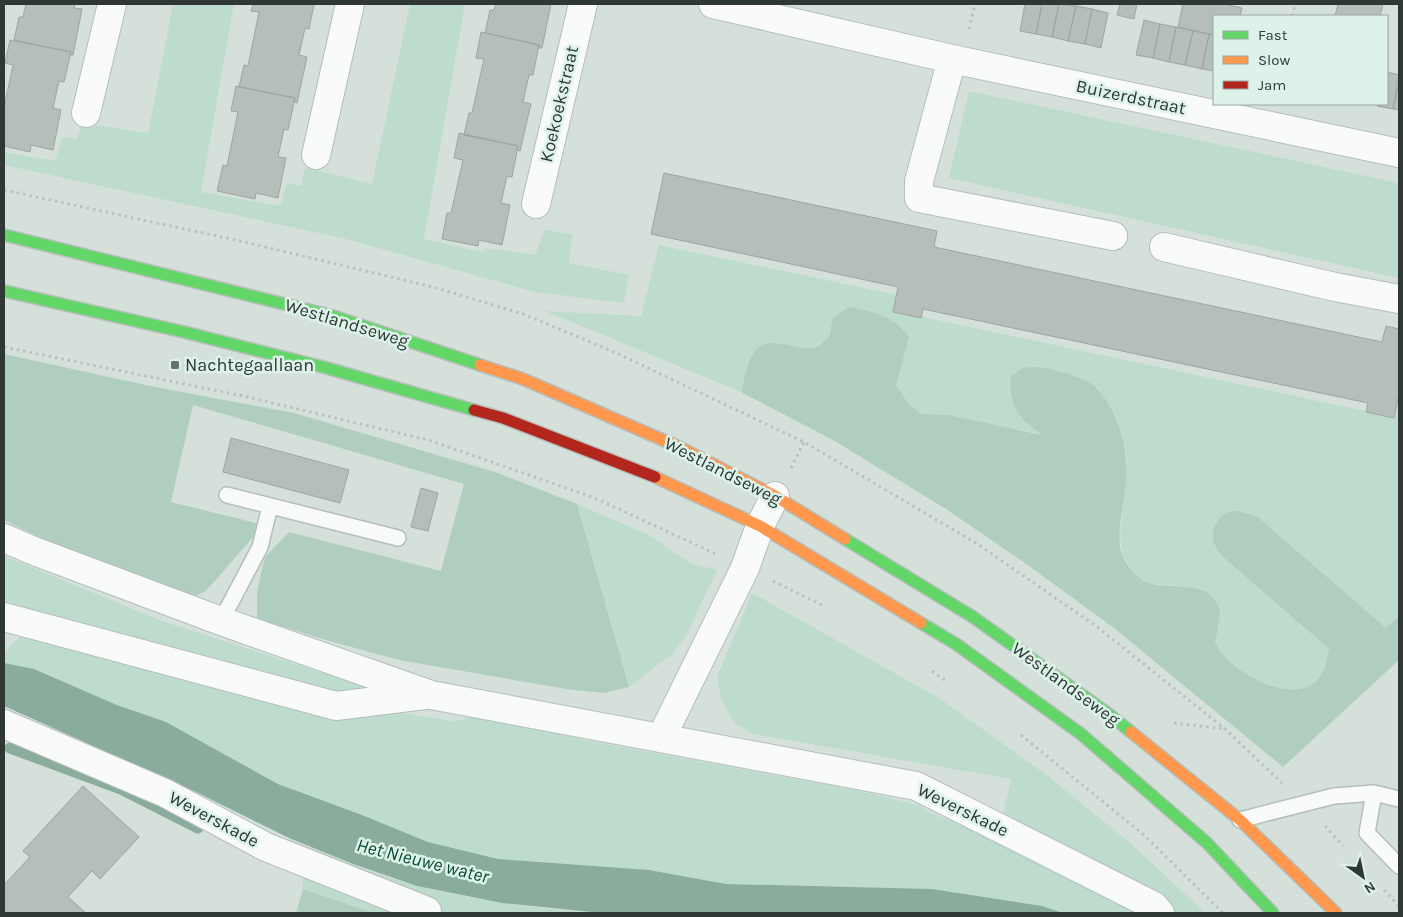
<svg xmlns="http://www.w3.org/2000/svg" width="1403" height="917" viewBox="0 0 1403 917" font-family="Karla,sans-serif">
<rect width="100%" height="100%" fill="#d5e0db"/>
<path fill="#bedcce" d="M173,4H234L201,192L281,206L286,183L301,186L305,167L372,184L410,4H465L424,239L483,252L486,248L535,255L545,230L572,234L569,263L629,275L624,303L535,292L346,239L4,165V152L55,161L62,137L77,139L82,123L148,133Z
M969,91L1399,183V278L949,178Z
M659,245L898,295L895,311L1394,417L1397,400H1399V615L1386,628L1258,517L1223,557L1329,649C1327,655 1327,662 1325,668C1308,712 1245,679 1223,656C1220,652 1218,647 1215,643L1219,622L1195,588L1148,583L1136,576L1123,556L1120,536L1126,482L1127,457L1116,416L1080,377L1036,367L1044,435L949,415L921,414L908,403L896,385L900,367L829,337L814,348H800L775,342L753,353L741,392L545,311L641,316Z
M577,504L649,535L690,563L717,570L686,636L672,654L629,687Z
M4,556L162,621L385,693L351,695L316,689L12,607L4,603Z
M752,593L939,698L1048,776L1136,848L1205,913H1167L1154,900L1109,868L1002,819L1011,779L753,734L734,723L721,699L717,677Z
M22,635L340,708L400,713L453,721L462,720L472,715L584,740L854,790L919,805L929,812L940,817L999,838L1119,898L1137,913H1063L1042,906L932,889L726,884L649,870L498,859L428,842L362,815L278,784L166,722L117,705L34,669L4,663V652Z
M289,839C331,855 374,875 419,886C478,901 539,909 601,913H373L303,889L302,872Z"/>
<path fill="#afcec0" d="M849,307C873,311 895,317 909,337L896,385L908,403L921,414L949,415L1042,435C1038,431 1032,427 1027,423C1013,412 1009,393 1011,376C1015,374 1019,369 1024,368C1037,365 1052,370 1065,373C1077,376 1089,380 1098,390C1119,412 1129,452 1126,482C1125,502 1114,538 1123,557C1128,567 1136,577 1146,582C1167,591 1207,578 1218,606C1222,616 1217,632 1215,643C1218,647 1220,652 1224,656C1245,679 1307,712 1325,668C1327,662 1327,655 1329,649L1223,557C1220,553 1216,548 1214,543C1209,529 1220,511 1235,511C1242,511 1251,515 1258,517L1386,628L1399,616V660L1283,767L1114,628L1025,563L946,509L833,440L741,392C744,382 748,359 754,352C770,332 793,351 813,348C818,347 824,341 829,337L833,318Z
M4,354L150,386L294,413L495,472L577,504L629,687L604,693L566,689L399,660L333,642L257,619V591L265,557L289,532L441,571L464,484L193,405L171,502L256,523L254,536L206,591L190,598L54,544L4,520Z
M303,889L373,913H296Z"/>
<path fill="#89ac9d" d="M4,663L34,669L117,705L166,722L278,784L362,815L428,842L498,859L649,870L726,884L932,889L1042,906L1063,913H601L502,903L417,886L353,864L289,838L194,791L4,706Z"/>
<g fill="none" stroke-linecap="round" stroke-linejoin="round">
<path stroke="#89ac9d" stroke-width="11" d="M10,748L121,789L198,828"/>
</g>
<path fill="#b5beb9" stroke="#9da5a1" d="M26,4H75L74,8L82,9L73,55H70L71,52L14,40L19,17H23Z
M253,4H314L309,29L305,28L299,55L307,57L297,103L294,102L295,98L239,87L244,65L248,66L259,12L251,11Z
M496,4H551L542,48H539V45L485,33L490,10H494Z
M1025,4H1042L1036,34L1020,31Z
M1042,4H1059L1052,37L1036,34Z
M1059,4L1076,6L1068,41L1052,37Z
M1120,4H1137L1134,19L1117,15Z
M1183,4H1224L1242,8L1240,16H1214V35L1178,27Z
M1338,4H1383L1380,16H1335Z
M1076,6L1092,9L1085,44L1068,41Z
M1092,9L1108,13L1101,48L1085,44Z
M1144,20L1160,24L1153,58L1136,55Z
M1160,24L1176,27L1169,62L1153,58Z
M1176,27L1193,31L1185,65L1169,62Z
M1193,31L1209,34L1202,69L1185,65Z
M481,32L539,45L533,75H529L523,102L531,104L520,151L517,150L518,146L464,135L469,113H472L484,59L476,58Z
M1209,34L1214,35V71L1202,69Z
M10,40L71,52L64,82L59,81L53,108L61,110L53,150L31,145L30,152L4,146V108L13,65L5,63Z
M1387,72L1399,75L1393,109L1377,106L1378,104H1387Z
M1399,82V110L1393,109Z
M236,86L295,98L288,130L284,129L278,157L286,158L278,198L256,193L255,199L217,191L223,165L227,166L238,112L231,111Z
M459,133L518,146L512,177L507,176L501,203L510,205L502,245L479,240L478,246L442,239L447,213H451L463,160L454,158Z
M664,173L937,231L934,247L1382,342L1386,326L1399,329V393L1394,418L1366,412L1368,403L923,309L921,318L893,312L898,287L651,234Z
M231,438L349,470L340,503L223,472Z
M421,488L438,493L428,531L411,527Z
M83,786L139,837L100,879L92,871L68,897L86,913H4V885L30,857L23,851Z"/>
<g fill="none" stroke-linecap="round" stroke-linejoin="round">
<defs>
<path id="lane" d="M227,495L398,538
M221,621L260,547L270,506
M1374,793L1367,833L1399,866
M1240,820L1334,796L1374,793L1399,799"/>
<path id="street" d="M713,4L952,59L1399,153
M952,59L919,181V198L1113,236
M86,113L112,4
M316,155L350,4
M536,204L583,4
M1164,247L1335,287L1399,299
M4,538L34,551L221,621L431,695L916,786L1154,906L1160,913
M4,617L336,706L425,695
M4,724L165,793L266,847L427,911V913
M661,738L745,568L760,526L775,496"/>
<path id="fast" d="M4,235L333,316L480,365
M4,291L184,332L323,367L474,410
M845,539L973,617L1110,715L1131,732
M921,623L956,644L1081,734L1207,843L1273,913"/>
<path id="slow" d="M480,365L523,379L679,447L775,496L845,539
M655,477L760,526L921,623
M1131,732L1240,820L1336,913"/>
<path id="jam" d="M474,410L503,418L655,477"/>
</defs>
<use href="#lane" stroke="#b5beba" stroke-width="18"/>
<use href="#street" stroke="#b5beba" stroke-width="30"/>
<use href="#fast" stroke="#b5beba" stroke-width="14"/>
<use href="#slow" stroke="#b5beba" stroke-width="14"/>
<use href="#jam" stroke="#b5beba" stroke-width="14"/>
<path stroke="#bcc0bd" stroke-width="3" stroke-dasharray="2.5 4" stroke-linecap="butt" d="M1292,16L1295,4
M969,29L975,4
M4,190L240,241L433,287L523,314L612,351L804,442L976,543L1096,626L1225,729L1282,783
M4,347L243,396L428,440L595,498L716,554
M791,468L804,442
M773,581L824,606
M932,671L945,680
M1174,723L1225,729
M1021,735L1145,836L1223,913
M1325,826L1343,846
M1384,890L1399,906"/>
<use href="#lane" stroke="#f9fafa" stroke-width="15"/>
<use href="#street" stroke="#f9fafa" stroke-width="28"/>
<use href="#fast" stroke="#63d668" stroke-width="11"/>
<use href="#slow" stroke="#ff974d" stroke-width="11"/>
<use href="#jam" stroke="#b3261e" stroke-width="11"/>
</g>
<rect fill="#69736e" stroke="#ddf3e9" stroke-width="2" x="170" y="360" width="10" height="10" rx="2.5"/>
<g text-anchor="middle" stroke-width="5" stroke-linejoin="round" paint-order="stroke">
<g font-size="18" fill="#2f3834" stroke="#ddf3e9">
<text transform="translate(1131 97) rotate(12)" y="6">Buizerdstraat</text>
<text transform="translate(559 104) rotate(-77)" y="6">Koekoekstraat</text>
<text transform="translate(347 323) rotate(17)" y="6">Westlandseweg</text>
<text transform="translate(723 471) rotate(27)" y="6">Westlandseweg</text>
<text transform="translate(1066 684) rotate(36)" y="6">Westlandseweg</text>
<text transform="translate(963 810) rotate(26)" y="6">Weverskade</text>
<text transform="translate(214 819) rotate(28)" y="6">Weverskade</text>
</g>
<g font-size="18" fill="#2f3834" stroke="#ddf3e9" text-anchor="start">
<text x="185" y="371">Nachtegaallaan</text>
</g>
<g font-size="19" font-style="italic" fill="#0b4a36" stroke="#ddf3e9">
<text transform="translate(423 860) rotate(14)" y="7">Het Nieuwe water</text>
</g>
</g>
<rect width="1403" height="917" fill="none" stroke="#2f3834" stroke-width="10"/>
<rect x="1213" y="15" width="175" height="90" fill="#ddf3e9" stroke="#97a8a1"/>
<rect x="1223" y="31" width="25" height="8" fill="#63d668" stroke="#97a8a1"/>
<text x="1258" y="40" font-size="15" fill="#2f3834">Fast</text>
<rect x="1223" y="56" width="25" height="8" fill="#ff974d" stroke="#97a8a1"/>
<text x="1258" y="65" font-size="15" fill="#2f3834">Slow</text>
<rect x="1223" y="81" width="25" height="8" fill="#b3261e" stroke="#97a8a1"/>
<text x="1258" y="90" font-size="15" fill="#2f3834">Jam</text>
<g transform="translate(1363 877) rotate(147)" stroke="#ddf3e9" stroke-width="4" paint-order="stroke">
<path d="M0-4L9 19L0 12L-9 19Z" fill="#2f3834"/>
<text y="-8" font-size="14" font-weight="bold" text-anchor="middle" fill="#2f3834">N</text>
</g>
</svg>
